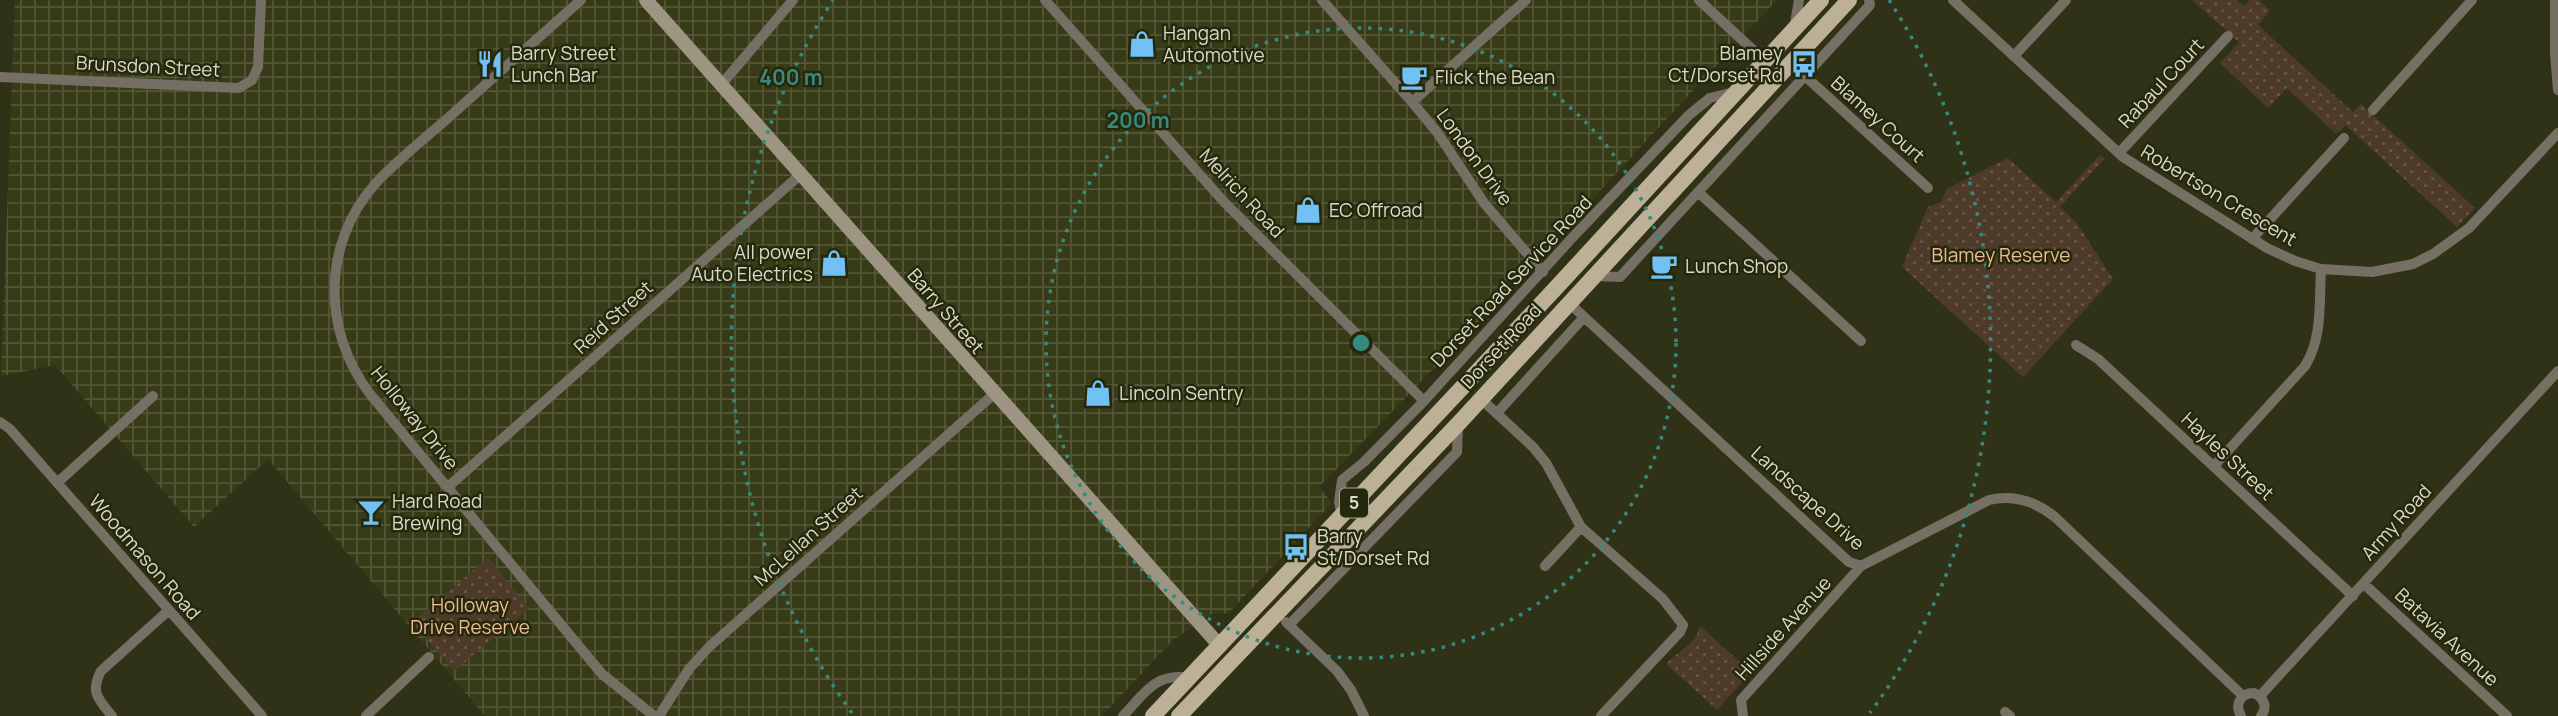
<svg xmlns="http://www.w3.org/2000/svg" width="2558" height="716" viewBox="0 0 2558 716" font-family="Manrope,sans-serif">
<defs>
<pattern id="industrial-grid" width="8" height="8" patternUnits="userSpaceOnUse" patternTransform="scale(1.75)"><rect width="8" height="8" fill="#383b17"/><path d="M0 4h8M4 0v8" fill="none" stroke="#545737"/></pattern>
<pattern id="green-dots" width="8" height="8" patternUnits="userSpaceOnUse" patternTransform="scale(1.75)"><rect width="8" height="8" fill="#4e3a28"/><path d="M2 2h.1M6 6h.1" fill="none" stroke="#675646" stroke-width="1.8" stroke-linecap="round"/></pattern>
</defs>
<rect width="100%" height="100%" fill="#2f3216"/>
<path fill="url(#industrial-grid)" d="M15,0H1777L1474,327L1319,487L1332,503L1229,613L1212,614L1172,641L1102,716H485L268,459L194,527L55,365L1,376Z"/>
<path fill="url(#green-dots)" d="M2192,0H2237L2244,6L2250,0H2259L2270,11L2258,25L2353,112L2361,104L2475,208L2457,227L2345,125L2336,134L2287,88L2268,108L2220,63L2239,42Z
M2100,155L2104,159L2060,207L2076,222L2113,279L2023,377L1902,267L1928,207L1941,202L1947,189L2008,158L2056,202Z
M488,558L529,608L454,671L412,622Z
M1700,626L1751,672L1717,710L1666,664C1679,650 1696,645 1700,626Z"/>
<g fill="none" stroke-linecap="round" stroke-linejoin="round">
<path stroke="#767064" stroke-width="10" d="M581,0C540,36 499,73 458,109C431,134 400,157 375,184C322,244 322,331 370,394L602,674L654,716
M1045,0L1225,203L1424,401
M1322,0L1412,102L1437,132L1484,203L1543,272
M1699,0L1765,61
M1953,0L2123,157L2267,248L2295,261L2321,269L2372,272L2413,264L2433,254L2469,228L2558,133
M2555,0V53L2558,90
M1794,29L1799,0
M2014,56L2066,0
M1805,76L1928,188
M0,77L239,88L252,80L258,67L261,0
M721,85L793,0
M1412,102L1526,0
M2373,110L2472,0
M2119,153L2228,36
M1698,192L1861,341
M2252,239L2344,138
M1594,276L1620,277L1870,5L1869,0
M1569,303L1849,562L1861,566L1989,500C2014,494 2035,501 2055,517L2243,696
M2076,345L2098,359L2353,596
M1481,399L1533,447L1546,463L1581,527L1663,599L1683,625L1680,632L1601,716
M1497,413L1584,317
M0,422L10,429L262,716
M2214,466L2305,366C2323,337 2319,302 2321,269
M57,483L153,396
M449,486L801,174
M1342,516L1339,502L1342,480L1364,462L1424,401L1572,238L1689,115L1710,98L1734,92
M1545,566L1581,527
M2364,584L2507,716
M1286,622L1337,671L1351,690L1364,716
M1289,625L1457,452L1458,424
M2260,696L2558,371
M2005,712L2010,716
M112,716C98,699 90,692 101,671L168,611
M366,716L429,657
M659,716L689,669L709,647L994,394
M1123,716C1144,694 1155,672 1189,678
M1743,716L1741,700L1861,566
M2241,716C2234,704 2241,693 2254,693C2264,698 2268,707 2261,716"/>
<path stroke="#9d9581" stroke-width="14" d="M646,0L1220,646"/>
<path stroke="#bcb197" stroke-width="16" d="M1153,716L1554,290L1821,0
M1179,716L1458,424L1849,0"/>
</g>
<g fill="none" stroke="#378a80" stroke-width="3.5" stroke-dasharray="3.5 7">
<circle cx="1361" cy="343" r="315"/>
<path d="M852 713A629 629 0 0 1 833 0M1889 0A629 629 0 0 1 1870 713"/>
</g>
<defs>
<symbol id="shop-bare" viewBox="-9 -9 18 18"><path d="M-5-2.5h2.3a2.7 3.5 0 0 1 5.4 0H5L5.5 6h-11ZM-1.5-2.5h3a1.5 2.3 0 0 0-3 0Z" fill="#71c1f5" stroke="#26280c" stroke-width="2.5" paint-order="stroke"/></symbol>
<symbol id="restaurant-bare" viewBox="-9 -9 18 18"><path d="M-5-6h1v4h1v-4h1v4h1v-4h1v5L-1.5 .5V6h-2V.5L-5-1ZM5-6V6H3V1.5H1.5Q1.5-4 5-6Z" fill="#71c1f5" stroke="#26280c" stroke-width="2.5" paint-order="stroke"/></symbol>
<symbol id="bus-bare" viewBox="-9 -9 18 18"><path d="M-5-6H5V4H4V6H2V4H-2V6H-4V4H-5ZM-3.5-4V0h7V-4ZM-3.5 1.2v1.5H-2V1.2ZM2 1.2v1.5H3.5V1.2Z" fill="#71c1f5" stroke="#26280c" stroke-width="2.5" paint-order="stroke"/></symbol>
<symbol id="cafe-bare" viewBox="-9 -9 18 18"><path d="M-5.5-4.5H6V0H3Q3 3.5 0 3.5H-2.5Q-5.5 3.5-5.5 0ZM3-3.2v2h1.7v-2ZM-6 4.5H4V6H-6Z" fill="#71c1f5" stroke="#26280c" stroke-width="2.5" paint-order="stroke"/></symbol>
<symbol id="bar-bare" viewBox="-9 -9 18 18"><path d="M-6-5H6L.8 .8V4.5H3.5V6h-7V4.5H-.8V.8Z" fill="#71c1f5" stroke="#26280c" stroke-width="2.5" paint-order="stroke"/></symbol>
</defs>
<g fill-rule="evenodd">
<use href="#shop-bare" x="1123" y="25" width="38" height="38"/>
<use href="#restaurant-bare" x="471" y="45" width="38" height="38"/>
<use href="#bus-bare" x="1785" y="45" width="38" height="38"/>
<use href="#cafe-bare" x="1395" y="58" width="38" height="38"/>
<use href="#shop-bare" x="1289" y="191" width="38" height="38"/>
<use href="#shop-bare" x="815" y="244" width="38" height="38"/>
<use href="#cafe-bare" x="1645" y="247" width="38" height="38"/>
<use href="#shop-bare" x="1079" y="374" width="38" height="38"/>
<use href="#bar-bare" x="352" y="493" width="38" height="38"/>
<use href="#bus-bare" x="1277" y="528" width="38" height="38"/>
</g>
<g text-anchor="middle" stroke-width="5" stroke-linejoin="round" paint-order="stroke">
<rect fill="#26280c" stroke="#a3a591" stroke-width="2" x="1340" y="488.5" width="28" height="29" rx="5"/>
<g font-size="18" font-weight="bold" fill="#d9dbca">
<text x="1354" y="509">5</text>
</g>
<g font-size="19" fill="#d9dbca" stroke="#26280c" text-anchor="start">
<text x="1163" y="40">Hangan<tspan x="1163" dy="22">Automotive</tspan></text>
<text x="511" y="60">Barry Street<tspan x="511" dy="22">Lunch Bar</tspan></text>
<text x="1783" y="60" text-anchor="end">Blamey<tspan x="1783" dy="22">Ct/Dorset Rd</tspan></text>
<text x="1435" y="84">Flick the Bean</text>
<text x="1329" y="217">EC Offroad</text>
<text x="813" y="259" text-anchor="end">All power<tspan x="813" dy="22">Auto Electrics</tspan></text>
<text x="1685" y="273">Lunch Shop</text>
<text x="1119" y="400">Lincoln Sentry</text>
<text x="392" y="508">Hard Road<tspan x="392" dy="22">Brewing</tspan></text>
<text x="1317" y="543">Barry<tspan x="1317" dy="22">St/Dorset Rd</tspan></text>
</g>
<g font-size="19" fill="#d9dbca" stroke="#26280c">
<text transform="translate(148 66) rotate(3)" y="7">Brunsdon Street</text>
<text transform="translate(2161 83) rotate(-47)" y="7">Rabaul Court</text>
<text transform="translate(1878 119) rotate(42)" y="7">Blamey Court</text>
<text transform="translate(1475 157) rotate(54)" y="7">London Drive</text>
<text transform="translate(1242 193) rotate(47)" y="7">Melrich Road</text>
<text transform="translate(2219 195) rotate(31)" y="7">Robertson Crescent</text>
<text transform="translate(1511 281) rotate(-47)" y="7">Dorset Road Service Road</text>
<text transform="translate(946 311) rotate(49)" y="7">Barry Street</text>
<text transform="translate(613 317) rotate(-42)" y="7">Reid Street</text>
<text transform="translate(1501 346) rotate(-47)" y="7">Dorset Road</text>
<text transform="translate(415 418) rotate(51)" y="7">Holloway Drive</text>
<text transform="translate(2228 456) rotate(43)" y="7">Hayles Street</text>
<text transform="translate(1808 498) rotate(42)" y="7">Landscape Drive</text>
<text transform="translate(2396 522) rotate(-48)" y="7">Army Road</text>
<text transform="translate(808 536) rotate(-42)" y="7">McLellan Street</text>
<text transform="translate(145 557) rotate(49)" y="7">Woodmason Road</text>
<text transform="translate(1783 628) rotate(-48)" y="7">Hillside Avenue</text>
<text transform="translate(2447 637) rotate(43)" y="7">Batavia Avenue</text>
</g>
<g font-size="19" fill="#ebbc93" stroke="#26280c">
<text x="2001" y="262">Blamey Reserve</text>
<text x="470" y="612">Holloway<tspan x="470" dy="22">Drive Reserve</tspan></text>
</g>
</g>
<circle cx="1361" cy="343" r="10" fill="#378a80" stroke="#26280c" stroke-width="3.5"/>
<g font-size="21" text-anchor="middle" font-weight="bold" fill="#378a80" stroke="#26280c" stroke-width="5" stroke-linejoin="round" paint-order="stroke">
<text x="791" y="85">400 m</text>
<text x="1138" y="128">200 m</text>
</g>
</svg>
